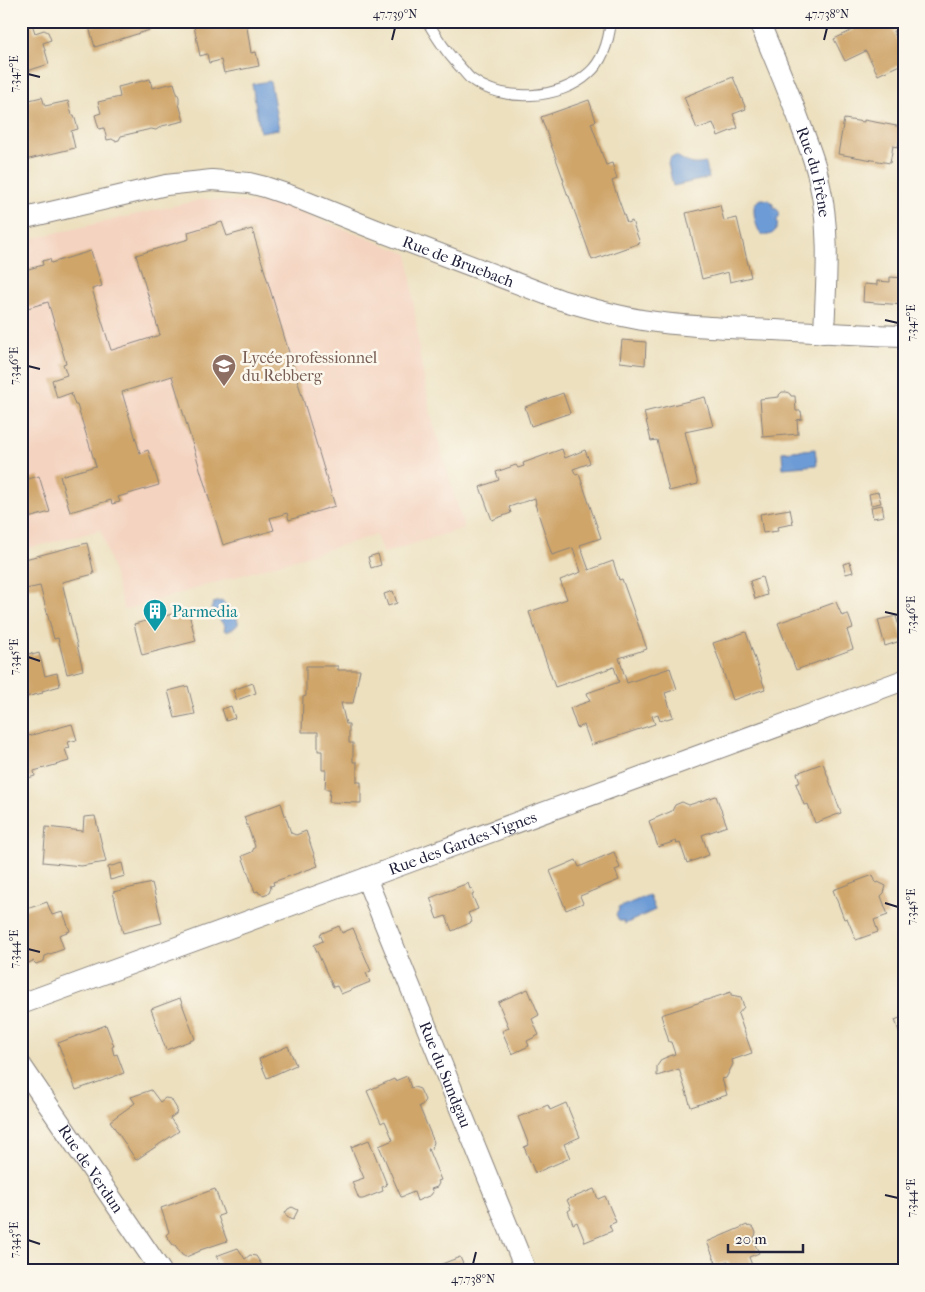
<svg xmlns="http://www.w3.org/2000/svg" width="925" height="1292" viewBox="0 0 925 1292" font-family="'IM FELL French Canon',serif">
<rect width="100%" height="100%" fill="#fbf7ec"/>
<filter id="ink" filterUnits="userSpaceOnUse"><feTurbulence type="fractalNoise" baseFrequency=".02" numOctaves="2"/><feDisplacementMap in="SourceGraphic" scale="10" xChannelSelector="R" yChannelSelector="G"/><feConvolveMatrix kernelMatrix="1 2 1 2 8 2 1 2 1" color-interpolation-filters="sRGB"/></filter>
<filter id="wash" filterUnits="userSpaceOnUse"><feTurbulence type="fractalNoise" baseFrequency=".0096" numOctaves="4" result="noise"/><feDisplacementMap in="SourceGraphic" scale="20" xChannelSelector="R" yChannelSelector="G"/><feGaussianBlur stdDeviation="1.12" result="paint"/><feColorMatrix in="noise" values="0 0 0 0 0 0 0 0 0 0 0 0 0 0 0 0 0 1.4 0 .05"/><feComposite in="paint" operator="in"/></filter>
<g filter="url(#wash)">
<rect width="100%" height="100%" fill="#ece0bf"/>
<path fill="#f4d3c0" d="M204,199L281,205L408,254L420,358L431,415L464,528L383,553L376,535L124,610L101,530L21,550V241Z"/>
<path fill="#6d9bd5" stroke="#485e88" d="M270,81L279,129L260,132L252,84Z
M676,156C690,163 689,166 706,163L709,178L673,186L668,163L671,157Z
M761,199C768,199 773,201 774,208C780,210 781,215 777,220C777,222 778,225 777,228C774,235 764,238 760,232C756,228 752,209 755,204C757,201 758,201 761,199Z
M815,449L817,465L783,468L782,452Z
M221,601C226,604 240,617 238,624C236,628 231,629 228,631H225L224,630L225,626L211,610L213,603Z
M649,895L655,910L625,924L624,921H619L616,914L619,910L618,908Z"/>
<g id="blocks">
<path fill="#cfa56b" d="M105,21H147L150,30L95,47L89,27L102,23Z
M193,21H246L251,53L256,52L259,66L224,73L221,60L209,63L207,54L200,56Z
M863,21H896L899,28L893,31L904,53V63L878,75L866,51L845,61L834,39L855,29L854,26Z
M32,24L35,33L44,30L48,32L51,40L43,43L49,64L21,73V49H24L21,40V28Z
M733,77L746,109L733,114L738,128L718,136L713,123L697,129L684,97Z
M150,79L152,88L174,83L177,93L179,97V104L184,121L162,126L156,130L151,129L121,136L119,140L115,141L112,139L107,140L104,128L99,129L95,115L101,113L98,102L120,97L118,87Z
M42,97L45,106L68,101L72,115H74L78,129L71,131L75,148L21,161V102Z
M589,100L596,121L591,123L606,165L612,163L617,179L612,181L627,223L632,221L640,243L592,260L569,196H568L563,182L564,181L541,117Z
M844,119L864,122V120L902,127L898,147L893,146L890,163L838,154Z
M720,205L724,221L737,218L751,277L730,282L728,272L702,279L686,213Z
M222,222L227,236L252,229L335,506L289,520L287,513L270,518L274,530L223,545L172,376L122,392L140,453L148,450L159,485L118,497L120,502L112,504L111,500L70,512L60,476L96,466L77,405H75L71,393L57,398L52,380L67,375L63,364L66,363L48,302L21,310V271L43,265L42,261L50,259L51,263L91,251L102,286L92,289L111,350H112L160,335L136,255L189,239L188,232Z
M890,277L904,278V305L863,302L864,284L877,285V281L890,282Z
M622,340L646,342L645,365L620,362Z
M782,392H787L790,394L791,396H795L796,411H801L802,419L797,420L798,434L763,437L760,399L779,397V395Z
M563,393L570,413L531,426L525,407Z
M705,397L713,426L685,432L698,484L669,491L657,440L651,441L644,412Z
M562,449L565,458L585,450L590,463L573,469L576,475L579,474L601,538L580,545L589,570L613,561L619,580L622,579L647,649L619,658L627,683L670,668L677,689L665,693L673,717L660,721L658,714L652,716L655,724L591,745L584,725L577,728L570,708L590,701L587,693L619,682L614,667L555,687L529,612L567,599L560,580L581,572L573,548L552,555L535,504H536L535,498L509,507L511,513L492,520L480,487L499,480L496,472L516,465L518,468L524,466L523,463Z
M39,476L50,512L21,520V481Z
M878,492L881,503L871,505L869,494Z
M882,505L884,516L873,518L871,507Z
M790,509L793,524L777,527L778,531L763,533L760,514Z
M87,543L94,574L62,582L83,670L67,674L58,638L54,639L40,586L21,590V560Z
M378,554L381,565L371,568L368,557Z
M850,562L853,572L846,574L843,564Z
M762,577L767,595L755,599L750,581Z
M393,591L397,603L388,606L384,594Z
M836,602L842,616L848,614L853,628L847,630L853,649L796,670L778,623Z
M188,610L196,641L142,655L134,624Z
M896,616L903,640L885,646L878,620Z
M746,632L765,689L733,700L713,643Z
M32,653V655L39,653L45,676L57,673L60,686L42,691L43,693L21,698V656Z
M306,666H338V670H360L353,703H341L346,724H349V743H353V762H357V782H361V803L329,802L330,789H325L326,770H322V751H318V732H302L303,697L306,696Z
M253,683L256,693L237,700L233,690Z
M188,686L195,714L175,718L168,691Z
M231,706L235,718L226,721L222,709Z
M72,724L77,740L68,742L70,748L65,749L69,761L34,771L35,776L21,780V738Z
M823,763L841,813L815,823L808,804L804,805L796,784L800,782L797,773Z
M716,796L727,826L702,835L709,855L687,863L680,843L677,844L676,841L658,847L649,821L672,811L675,805L682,802L689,805Z
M281,803L291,833L296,835L306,831L318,866L273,882L274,885L270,886L271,888L269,893L263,895L259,893L258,891L255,892L242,856L252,852L255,846L244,817Z
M95,816L106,862L81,866L43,862L46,827L83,831L84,817Z
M614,852L620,868L615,870L619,880L580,896L583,903L566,910L550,871L576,860L579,867Z
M122,863L125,876L110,880L108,867Z
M873,875L876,883L878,882L886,886L884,893L881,896L888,915L874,920L878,932L856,940L847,918L844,919L833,890Z
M152,883L162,923L123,933L113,892Z
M468,883L470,889L472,888L474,894L472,895L478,909L468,913L472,922L452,931L446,916L437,919L434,911L435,910L430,898Z
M47,902L52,915L63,912L70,931L59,935L64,949L45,956L44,961L36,964L33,961L21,966V911Z
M339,926L342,933L353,928L371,971L366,973L370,982L341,994L337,986L333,987L314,945L323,941L320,934Z
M528,989L539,1015L532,1019L539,1035L527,1041L529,1046L512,1054L502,1031L509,1028L498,1002Z
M731,992V995L741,997L744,1007L738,1014L752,1053L732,1060L733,1064L726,1078L722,1079L727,1095L691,1107L679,1069L657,1076V1066L662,1059L675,1054L671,1042H669L661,1015Z
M180,998L195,1039L166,1050L151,1009Z
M904,1016V1036L901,1037L895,1020Z
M106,1025L114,1046L112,1047L114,1055L117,1054L124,1073L76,1090L58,1043Z
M288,1046L296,1065L267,1078L259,1059Z
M407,1076L411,1088L414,1087L420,1089L425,1100L422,1105L419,1106L434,1142L432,1148L428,1149L441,1180L438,1181L439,1183L437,1187L431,1189L433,1192L431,1195L417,1201L414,1192L401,1197L379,1146L393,1140L385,1121L381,1123L367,1091L394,1079L395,1081Z
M151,1090L160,1102L165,1098L171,1099L177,1109L176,1114L170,1118L179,1131L136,1160L110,1121L135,1103L131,1097Z
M566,1103L580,1137L564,1144L570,1158L535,1173L524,1147L529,1145L518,1117L548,1105L550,1110Z
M369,1140L387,1185L382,1187L383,1191L363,1199H359L352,1182L364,1178L351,1147Z
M215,1189L224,1214L218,1216L227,1241L200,1250V1251L186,1257L182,1255L175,1245H173L166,1235L169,1232L161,1208Z
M594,1189L598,1199L605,1196L616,1222L609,1225L612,1231L585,1242L577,1222L573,1224L568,1211L571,1209L567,1200Z
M292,1207L298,1210L293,1220L287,1217L285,1213L288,1209Z
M747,1225L748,1227L749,1226L754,1228L756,1233L754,1238H752L759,1253L749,1257L754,1271H732L728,1261L717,1265L707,1242Z
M238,1248L245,1259L250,1255L256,1256L263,1267L262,1271H208L220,1263L216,1256Z
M460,1257L466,1271H436L434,1267Z"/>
</g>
</g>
<g filter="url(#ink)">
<use href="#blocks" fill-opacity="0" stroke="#87817d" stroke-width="1"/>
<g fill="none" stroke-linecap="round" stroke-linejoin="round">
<defs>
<path id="lane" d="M427,21C433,31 439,41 446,50C450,56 456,62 461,68C464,71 467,76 471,79C503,103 560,100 589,73C603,61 609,39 611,21"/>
<g id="street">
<path id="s1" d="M759,21C774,58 790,94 803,131C809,147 816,164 819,181C831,231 826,282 824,333"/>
<path id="s2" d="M21,219L166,185L212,180L249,183L265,187L292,196L374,229L561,300C588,308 614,315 642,320C686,327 731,328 775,330C818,332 861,335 904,336"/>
<path id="s3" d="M366,878L526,1271"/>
<path id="s4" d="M21,1004L366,878L904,680"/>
<path id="s5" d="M21,1065L161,1271"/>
</g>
</defs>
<use href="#lane" stroke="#87817d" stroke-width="12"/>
<use href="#street" stroke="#87817d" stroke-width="22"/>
<use href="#lane" stroke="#fff" stroke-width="10"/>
<use href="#street" stroke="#fff" stroke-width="20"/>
</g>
</g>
<path fill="none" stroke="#22223b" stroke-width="2" d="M392,40L395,28M824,40L827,28M28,74L40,77M885,320L898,323M28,366L40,369M885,612L898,615M28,657L40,661M885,903L898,907M28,949L40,952M885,1195L898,1198M28,1240L40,1244M473,1264L476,1252"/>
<defs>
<symbol id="school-pin" viewBox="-11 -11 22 30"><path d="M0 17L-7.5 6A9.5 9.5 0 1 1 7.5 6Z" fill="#8d6e63" stroke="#fbf7ec"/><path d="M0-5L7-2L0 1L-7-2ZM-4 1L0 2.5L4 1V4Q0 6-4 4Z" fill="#fff"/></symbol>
<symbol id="building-pin" viewBox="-11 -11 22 30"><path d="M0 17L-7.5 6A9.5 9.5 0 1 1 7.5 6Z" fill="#0f9aa8" stroke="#fbf7ec"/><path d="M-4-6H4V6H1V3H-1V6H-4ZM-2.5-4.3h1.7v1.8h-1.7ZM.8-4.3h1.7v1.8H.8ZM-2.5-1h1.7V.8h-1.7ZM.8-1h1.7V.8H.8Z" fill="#fff"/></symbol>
</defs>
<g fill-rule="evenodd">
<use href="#school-pin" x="210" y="352" width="28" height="38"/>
<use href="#building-pin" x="141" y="597" width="28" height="38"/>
</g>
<g text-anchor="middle" stroke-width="5" stroke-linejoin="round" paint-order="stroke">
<g font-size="16" fill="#22223b" stroke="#fbf7ec">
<text dy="6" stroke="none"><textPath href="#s1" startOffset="161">Rue du Frêne</textPath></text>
<text dy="6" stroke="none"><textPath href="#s2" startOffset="456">Rue de Bruebach</textPath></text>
<text dy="6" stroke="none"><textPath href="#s4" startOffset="470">Rue des Gardes-Vignes</textPath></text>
<text dy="6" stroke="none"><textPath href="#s3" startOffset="212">Rue du Sundgau</textPath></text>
<text dy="6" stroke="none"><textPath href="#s5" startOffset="125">Rue de Verdun</textPath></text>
</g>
<g font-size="16" fill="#785e54" stroke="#fbf7ec" text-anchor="start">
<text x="242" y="363">Lycée professionnel<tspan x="242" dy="18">du Rebberg</tspan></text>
</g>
<g font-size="16" fill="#0d838f" stroke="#fbf7ec" text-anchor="start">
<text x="172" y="617">Parmedia</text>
</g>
</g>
<rect width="925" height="1292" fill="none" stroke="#fbf7ec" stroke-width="55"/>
<path d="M728 1244v8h75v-8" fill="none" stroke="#22223b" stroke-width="2.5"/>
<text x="735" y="1244" font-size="15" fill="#22223b" stroke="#fbf7ec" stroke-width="4" paint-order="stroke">20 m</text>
<rect x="28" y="28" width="870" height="1236" fill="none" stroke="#22223b" stroke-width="2"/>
<g font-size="12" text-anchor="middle" fill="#22223b">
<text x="395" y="18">47.739°N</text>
<text x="827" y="18">47.738°N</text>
<text transform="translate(14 74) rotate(-90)" y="4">7.347°E</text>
<text transform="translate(911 323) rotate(-90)" y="4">7.347°E</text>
<text transform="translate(14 366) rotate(-90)" y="4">7.346°E</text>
<text transform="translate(911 615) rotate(-90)" y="4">7.346°E</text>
<text transform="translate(14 657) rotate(-90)" y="4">7.345°E</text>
<text transform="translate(911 907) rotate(-90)" y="4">7.345°E</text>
<text transform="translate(14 949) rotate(-90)" y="4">7.344°E</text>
<text transform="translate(911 1198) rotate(-90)" y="4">7.344°E</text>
<text transform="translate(14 1240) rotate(-90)" y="4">7.343°E</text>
<text x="473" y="1283">47.738°N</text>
</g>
</svg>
